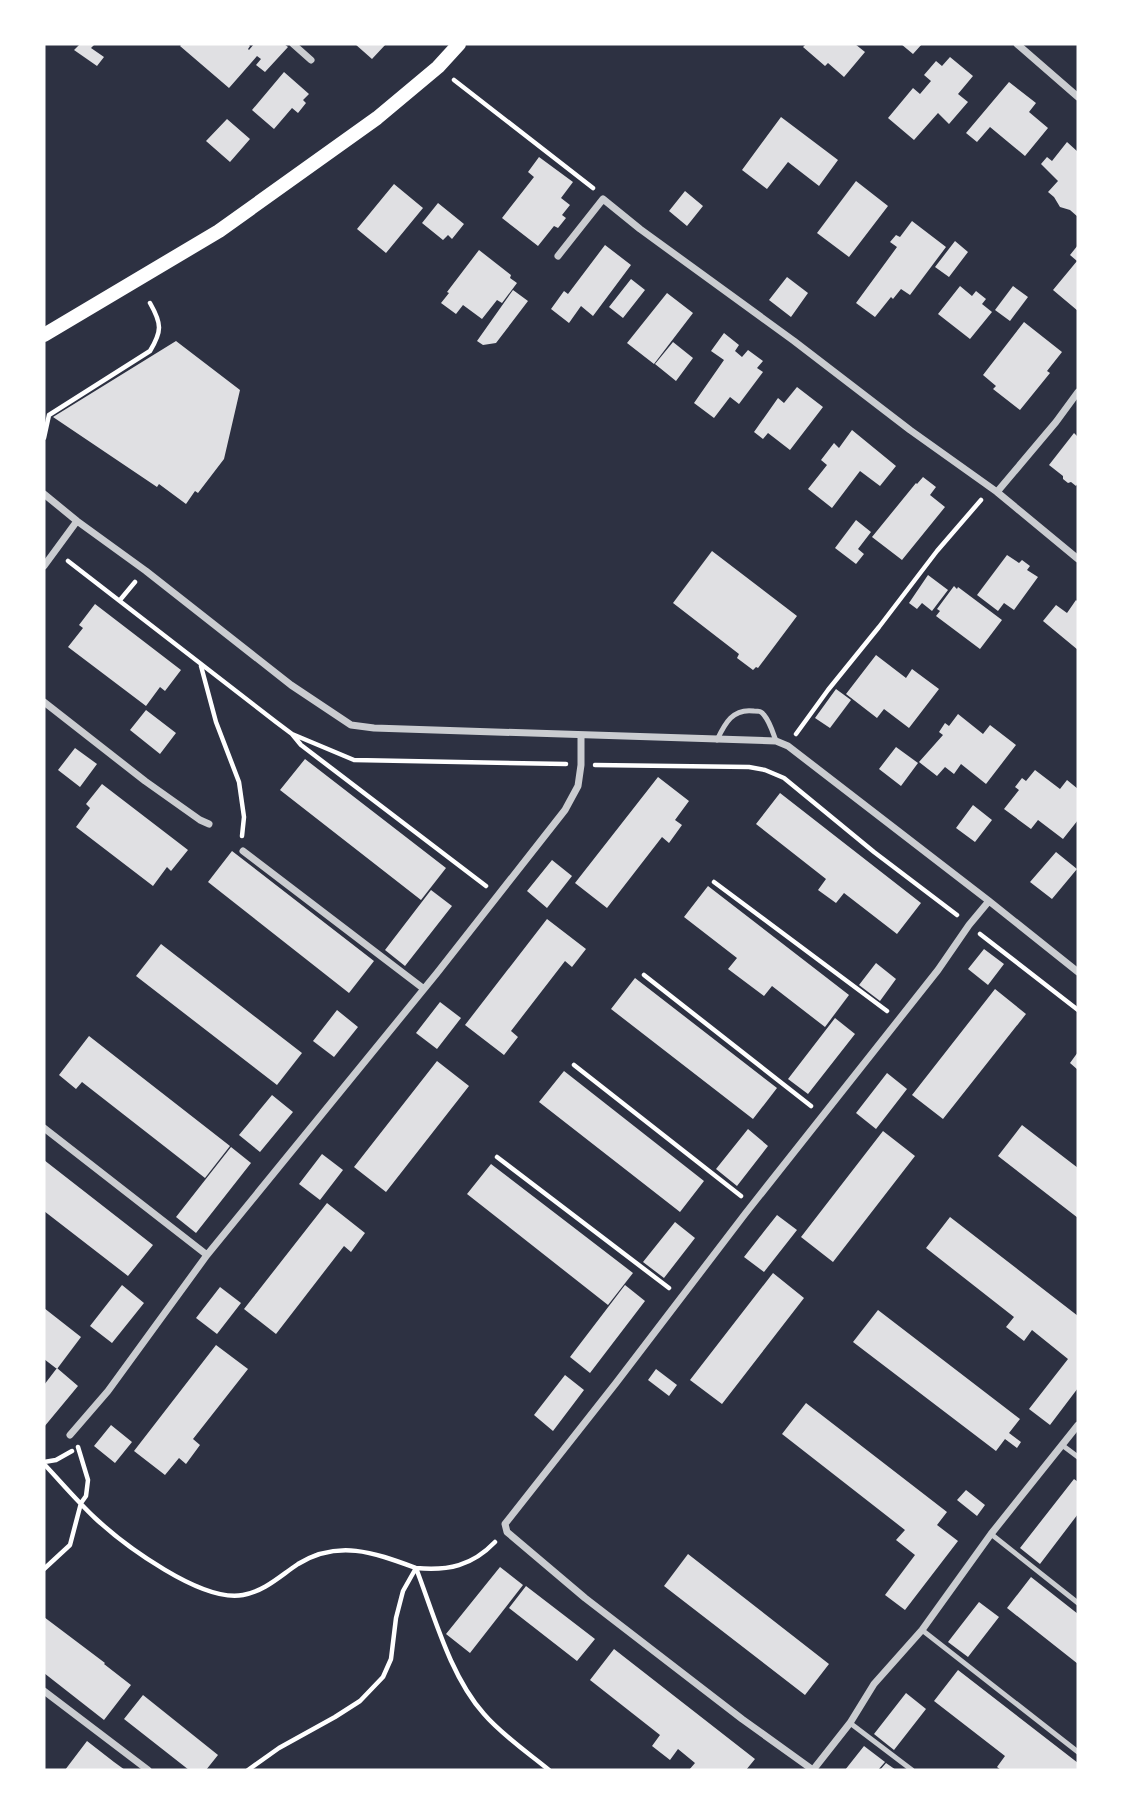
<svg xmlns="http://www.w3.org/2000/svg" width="1122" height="1814" viewBox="0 0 1122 1814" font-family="Roboto,sans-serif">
<rect width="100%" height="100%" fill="#2d3142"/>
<path fill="#e0e0e3" d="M80,44H95L91,48L104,57L97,66L74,50Z
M182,44H248L250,46L248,49L249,50L254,44H284L288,47L265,72L256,65L261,59L257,56L229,88L180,46Z
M355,44H386L372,59Z
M806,44H855L865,52L844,77L828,63L825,66L803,47Z
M901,44H922L913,54Z
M950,57L973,76L958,94L968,102L949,124L938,113L914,140L888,118L913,88L920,94L931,81L924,75L936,61L942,66Z
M284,72L309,94L303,100L306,103L298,113L292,108L274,129L252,110Z
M1009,82L1036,103L1029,112L1048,128L1025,156L990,127L977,142L966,133Z
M781,117L838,160L819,186L788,162L767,189L742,170Z
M227,119L250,139L230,162L206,141Z
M1067,142L1078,152V217L1070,210L1060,207L1054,197L1048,192L1058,181L1041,164L1047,157L1052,161Z
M539,157L573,182L561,198L570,205L562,215L566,218L558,228L554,226L538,246L502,218L534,177L528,172Z
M856,181L888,206L849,257L817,233Z
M394,184L423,208L386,253L357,229Z
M685,191L703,206L687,226L669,211Z
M438,203L464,224L452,239L448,235L443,240L422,223Z
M912,221L946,247L910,295L901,289L893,299L891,297L875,317L856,303L897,247L890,242L896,235L900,237Z
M955,241L968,252L949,277L935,267Z
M605,245L631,265L593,316L581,306L569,323L551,309L564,291L568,294Z
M1078,245V311L1053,290L1077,261L1070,255Z
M479,250L511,275L510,278L517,283L502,303L497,300L482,319L463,305L456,314L441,303L449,293L447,292Z
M787,277L808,293L791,317L769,300Z
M631,279L645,290L623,318L609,307Z
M960,286L972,296L976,291L986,299L982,304L992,312L970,339L938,314Z
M1013,286L1028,297L1010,321L995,310Z
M513,290L528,301L496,343L483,345L477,341Z
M667,293L693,313L654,364L627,343Z
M1024,322L1062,352L1047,371L1050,373L1020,410L993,389L996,386L983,375Z
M724,333L739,345L735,351L742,357L748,350L763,361L757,368L763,372L739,404L730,397L714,418L694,403L724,360L711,351Z
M176,341L240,390L224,459L198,493L195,491L186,504L159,484L157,487L53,417Z
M673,342L693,358L676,381L655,364Z
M797,387L823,407L790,450L768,433L763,439L754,432L778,398L784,403Z
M852,430L896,466L880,486L860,471L832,508L808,489L827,465L821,460L834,443L839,448Z
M1074,433L1078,437V483L1076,486L1071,482L1068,483L1063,479V476L1049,465Z
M923,477L936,487L930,495L945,507L902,560L872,537L916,483L917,484Z
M856,520L871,532L858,549L864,554L856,564L835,548Z
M712,551L797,616L758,668L756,667L753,670L737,658L739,654L673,603Z
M1007,555L1019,563L1022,560L1030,566L1027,570L1038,577L1014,610L1004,603L998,611L977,595Z
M928,575L948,590L932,611L922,603L917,609L909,603Z
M954,586L957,589L958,587L1002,620L980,649L936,616L940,611L937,609Z
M1076,600L1078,602V650L1043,621L1056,605L1067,613Z
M95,604L181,670L165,691L160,687L146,706L68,647L83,628L79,625Z
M876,655L906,678L912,669L939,689L909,728L884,709L877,718L846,694Z
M836,689L851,700L830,728L815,718Z
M146,710L176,733L160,754L130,730Z
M958,714L983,734L990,725L1016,745L986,784L961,764L954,774L945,767L937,776L919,762L943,735L939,732L945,723L949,726Z
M896,747L918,763L901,786L879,769Z
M75,748L97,764L80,787L58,770Z
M305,759L446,868L421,900L280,790Z
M1035,770L1060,789L1067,780L1078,789V820L1063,839L1038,820L1031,829L1004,809L1019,790L1015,787L1022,778L1026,781Z
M658,777L689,801L675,820L682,825L669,843L662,837L607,908L575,883Z
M102,784L188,850L171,871L167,867L153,886L76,827L90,808L86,804Z
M780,793L921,903L897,934L844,893L836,903L818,890L826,879L756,824Z
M973,805L992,820L975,842L956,828Z
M232,851L374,961L349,993L208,882Z
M1056,852L1077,869L1052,899L1030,882Z
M552,860L572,876L547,908L527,891Z
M708,886L849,995L825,1027L772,986L764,996L728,969L737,958L684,917Z
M431,890L452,906L405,966L385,950Z
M547,919L586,949L572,967L565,961L511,1031L518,1037L504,1055L465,1025Z
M161,944L302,1053L277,1085L136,976Z
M984,949L1004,964L988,985L968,969Z
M876,963L896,979L880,1001L859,985Z
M635,978L777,1088L753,1119L611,1009Z
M995,989L1026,1014L943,1119L912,1095Z
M440,1002L461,1018L437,1049L416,1033Z
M337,1010L358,1027L334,1057L313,1041Z
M835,1018L855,1034L808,1094L788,1079Z
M89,1036L230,1146L205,1178L82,1082L76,1089L59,1075Z
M1078,1052V1070L1070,1063Z
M437,1061L469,1086L386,1192L354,1167Z
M564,1071L704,1181L680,1212L539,1102Z
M887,1073L907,1089L876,1129L856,1113Z
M272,1095L293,1112L260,1152L239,1135Z
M1022,1125L1078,1168V1218L998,1156Z
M748,1129L768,1146L737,1186L716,1169Z
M883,1131L915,1156L833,1262L801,1237Z
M231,1147L251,1163L196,1233L176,1217Z
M322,1154L343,1170L320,1200L299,1184Z
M44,1160L153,1245L128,1276L44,1211Z
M491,1164L633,1273L608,1305L467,1194Z
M327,1203L365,1233L351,1252L344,1246L276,1334L244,1309Z
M777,1215L797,1230L764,1272L744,1257Z
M950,1217L1078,1316V1388L1050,1425L1029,1409L1068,1359L1032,1330L1024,1341L1006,1327L1014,1317L926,1248Z
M675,1222L695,1238L664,1278L643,1262Z
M773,1273L804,1298L722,1404L690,1380Z
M122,1285L144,1303L112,1343L90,1326Z
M625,1285L645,1301L590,1373L570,1357Z
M220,1287L241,1303L217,1334L196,1318Z
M44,1308L81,1337L57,1369L44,1359Z
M878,1310L1020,1419L1009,1433L1021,1442L1017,1448L1005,1439L996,1451L853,1342Z
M216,1345L248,1369L193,1439L200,1445L186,1464L179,1458L165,1475L134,1451Z
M57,1368L78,1386L44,1427V1385Z
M656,1369L677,1385L669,1396L648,1380Z
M565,1375L584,1390L553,1431L534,1415Z
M806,1403L947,1512L937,1525L958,1541L905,1610L885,1595L915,1555L896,1540L905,1530L782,1434Z
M111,1425L132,1442L115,1463L94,1446Z
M1074,1479L1078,1482V1514L1040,1564L1020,1548Z
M966,1490L985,1505L977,1516L957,1500Z
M688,1554L829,1664L805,1695L664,1586Z
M500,1567L523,1585L470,1653L446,1634Z
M1031,1577L1078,1614V1664L1007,1608Z
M526,1586L595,1639L577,1661L509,1608Z
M979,1602L999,1617L968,1657L948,1642Z
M44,1617L105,1663L104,1664L131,1685L104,1720L44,1673Z
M614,1649L755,1759L746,1770H689L695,1763L678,1749L670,1760L652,1746L660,1735L590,1680Z
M958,1670L1078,1763V1770H1001L997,1767L1005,1756L934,1701Z
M906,1693L926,1709L894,1750L874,1734Z
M143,1695L218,1755L206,1770H189L124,1719Z
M87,1741L114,1762L125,1770H65Z
M864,1746L885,1762L878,1770H845Z
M886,1763L896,1770H880Z"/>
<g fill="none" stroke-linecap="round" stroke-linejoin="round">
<path stroke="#fff" stroke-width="4.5" d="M454,80L593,188
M44,438L49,415L150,351C162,331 162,324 150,303
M68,561L276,722L292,734L301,745L486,886
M120,600L135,582
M201,666L216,722L239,782L244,817L242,836
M292,734L354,760L566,764
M796,734L828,690L879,627L937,551L981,500
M595,765L749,767L765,770L784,778L874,852L957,915
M714,882L887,1011
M980,934L1078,1010
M644,975L811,1106
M574,1065L741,1196
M497,1157L669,1288
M44,1462L56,1460L72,1451
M44,1464C61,1482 77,1501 95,1518C124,1545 202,1603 243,1595C265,1591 280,1576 298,1564C339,1539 375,1553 416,1568L403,1591L396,1618L391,1659L383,1677L360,1701L335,1717L279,1748L248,1770
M495,1542C472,1566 448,1571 416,1568C434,1615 450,1676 484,1714C502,1735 527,1752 549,1770
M44,1569L70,1545L81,1503L86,1496L88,1480L78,1447"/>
<path stroke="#caccd0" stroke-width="5" d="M717,740C725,723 733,708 754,711C759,711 761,711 764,715C770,722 773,733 776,741
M1062,1445L1078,1457
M991,1534L1078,1603
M922,1630L1078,1752
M850,1723L912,1770"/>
<path stroke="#caccd0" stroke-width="7" d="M293,44L311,60
M1017,44L1078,97
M558,256L603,199L640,229L794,341L910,430L997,492L1078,559
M997,492L1056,422L1078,392
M44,494L77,521L146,571L291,685L351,725L374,728L776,741L788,746L989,901L1078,972
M44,566L77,521
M44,702L145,781L200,820L209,824
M243,851L424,989
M44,1128L207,1255
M70,1435L108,1391L207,1255L437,973L565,810L578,786L581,765V735
M44,1691L148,1770
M813,1770L742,1719L585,1598L507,1532L505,1524L616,1383L745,1214L938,970L969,925L989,901
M813,1770L850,1723L874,1684L922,1630L991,1534L1078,1425"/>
<path stroke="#fff" stroke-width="14" d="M44,335L219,231L377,118L438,67L459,44"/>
</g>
<rect width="1122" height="1814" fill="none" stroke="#ffffff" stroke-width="91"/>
</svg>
